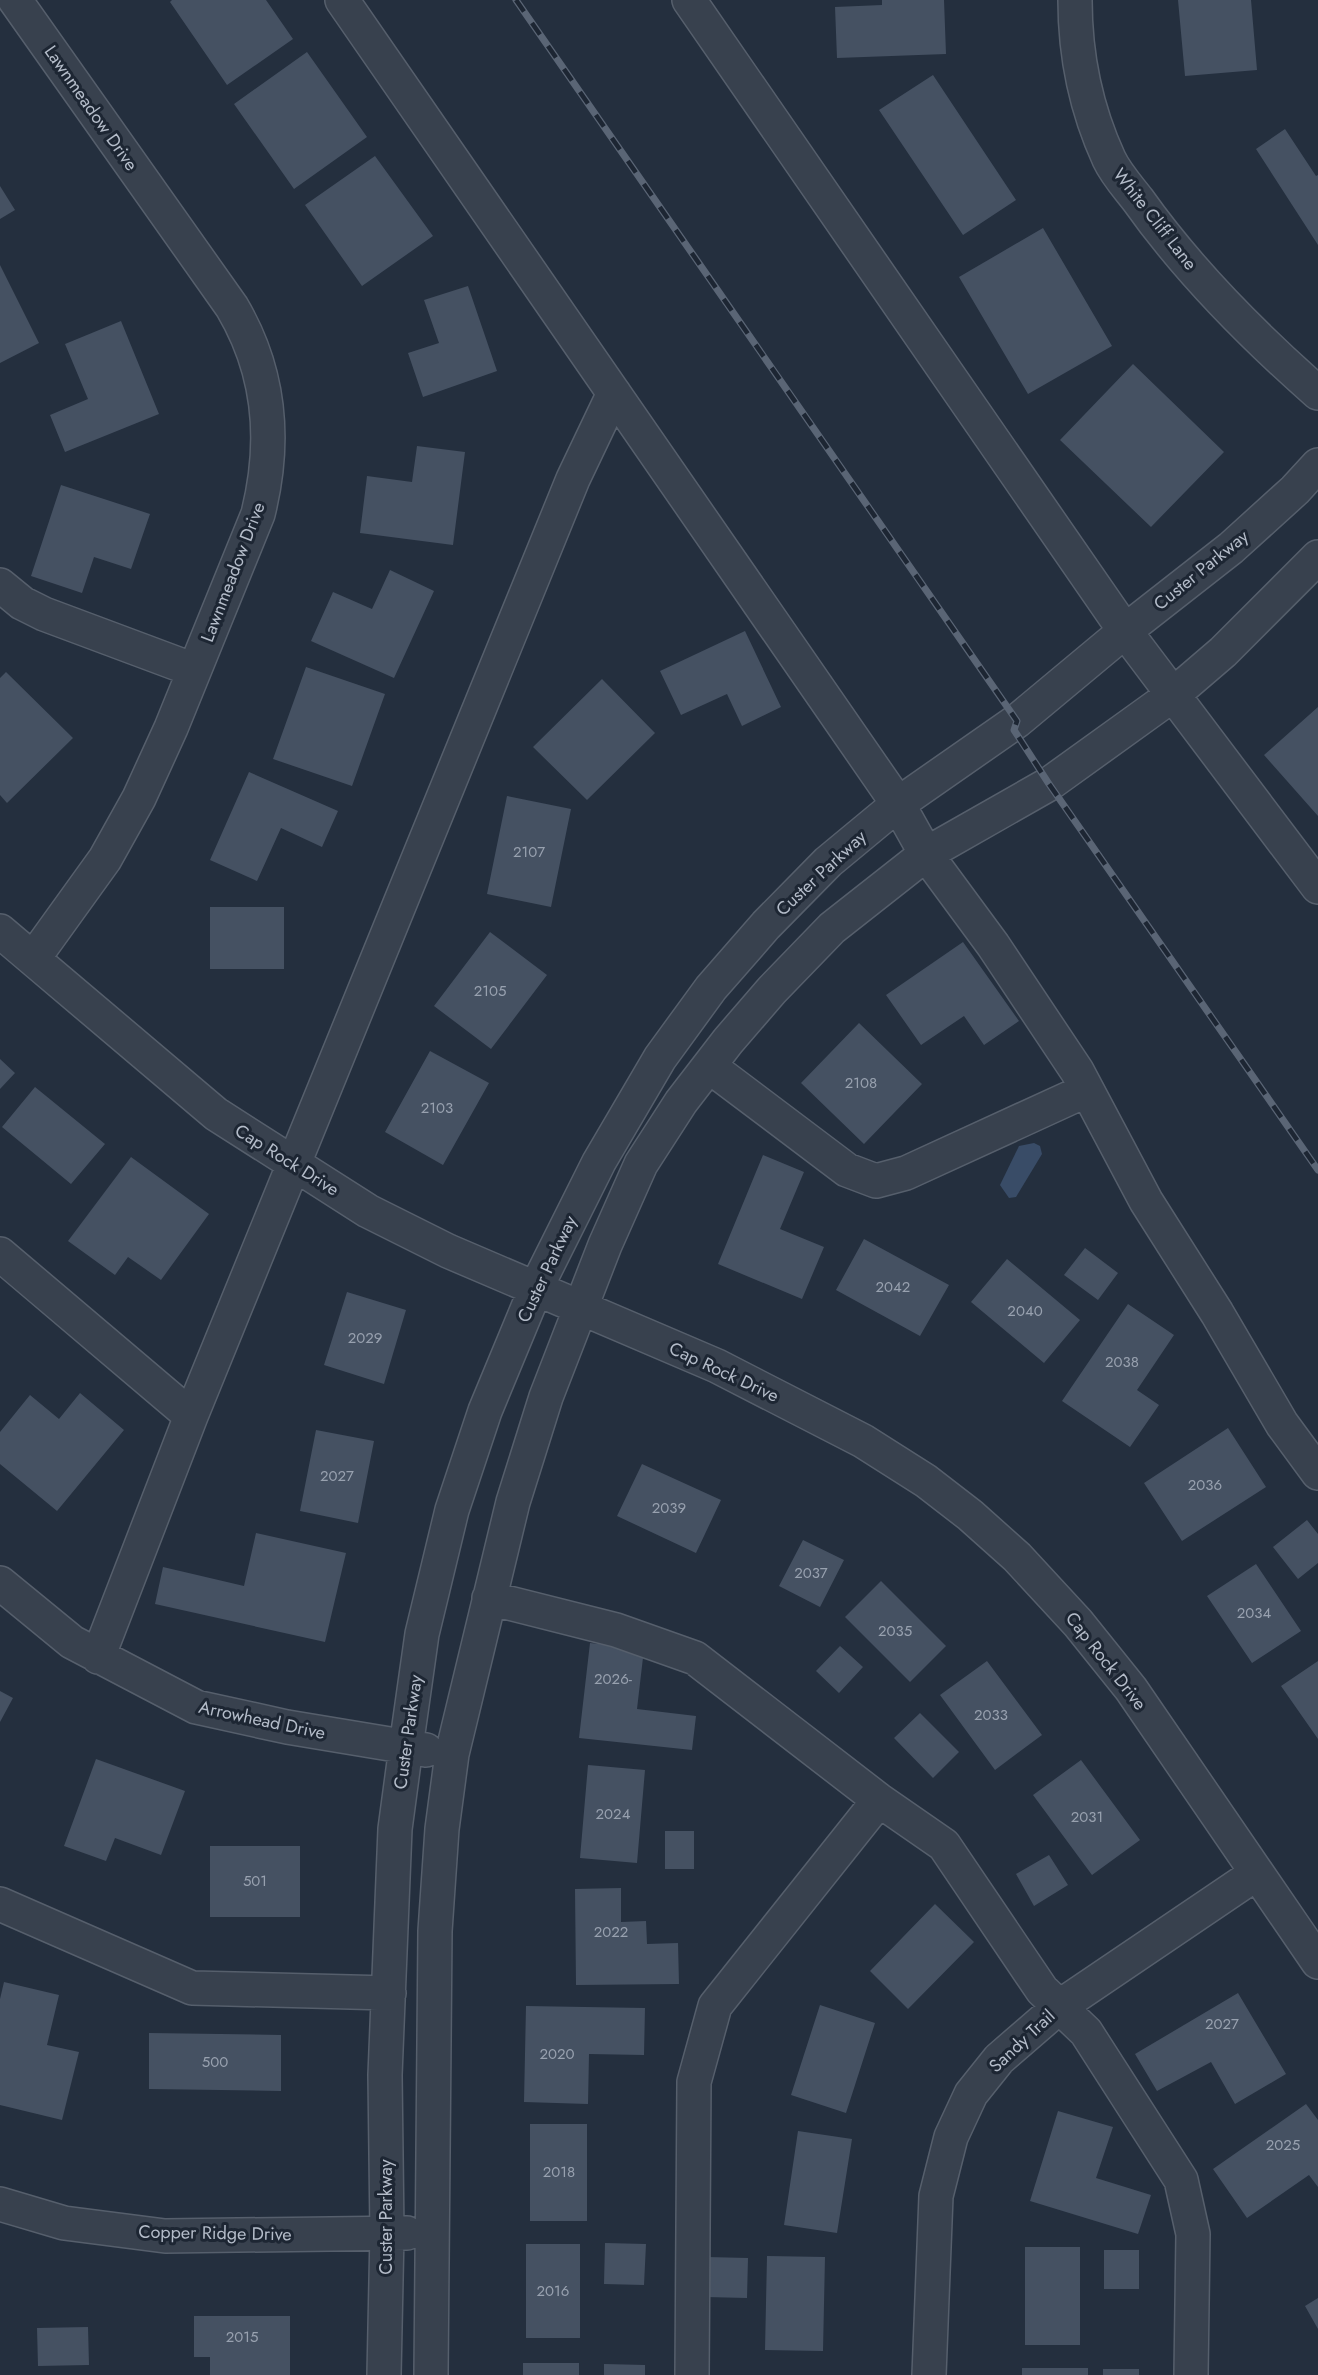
<svg xmlns="http://www.w3.org/2000/svg" width="1318" height="2375" viewBox="0 0 1318 2375" font-family="Jost,sans-serif">
<rect width="100%" height="100%" fill="#242f3e"/>
<path fill="#394c67" d="M1034,1143L1040,1146L1042,1154L1016,1197L1009,1198L1000,1185L1019,1146Z"/>
<path fill="#455162" d="M172,0H266L293,39L227,85L170,2Z
M882,0H944L946,54L837,58L835,7L882,5Z
M1178,0H1251L1257,70L1185,76Z
M307,52L367,137L294,189L234,104Z
M933,75L1016,200L963,235L879,110Z
M1285,129L1316,176L1318,175V245L1256,149Z
M375,156L433,236L362,286L305,205Z
M0,186L15,210L0,219Z
M1043,228L1112,346L1028,394L959,277Z
M0,265L39,343L0,363Z
M468,286L497,371L423,397L408,353L439,343L424,300Z
M121,321L159,414L65,452L50,415L88,399L65,344Z
M1133,364L1224,452L1151,527L1060,440Z
M417,446L465,452L453,545L360,533L367,476L412,482Z
M61,485L150,514L131,569L94,557L82,593L31,576Z
M390,570L434,591L394,678L311,641L333,592L372,609Z
M745,631L781,707L742,726L727,694L681,715L660,671Z
M306,667L385,694L352,786L273,759Z
M6,672L73,738L7,803L0,795V678Z
M602,679L655,733L587,800L533,747Z
M1318,707V816L1264,755Z
M249,772L338,811L322,847L281,828L257,881L210,860Z
M507,796L571,809L551,907L487,894Z
M210,907H284V969H210Z
M490,932L547,975L491,1049L434,1006Z
M963,942L1019,1021L984,1045L964,1016L921,1045L886,995Z
M859,1023L922,1084L864,1144L801,1083Z
M430,1051L489,1083L443,1165L385,1132Z
M0,1059L15,1073L0,1089Z
M35,1087L105,1144L71,1184L2,1127Z
M763,1155L804,1172L780,1229L824,1247L802,1299L718,1264Z
M131,1157L209,1214L161,1280L128,1257L115,1275L68,1241Z
M864,1239L949,1285L920,1336L836,1290Z
M1085,1248L1118,1273L1098,1300L1064,1275Z
M1007,1259L1080,1320L1044,1363L971,1302Z
M347,1292L406,1310L384,1384L324,1365Z
M1128,1304L1174,1335L1137,1390L1159,1405L1130,1447L1062,1401Z
M80,1393L124,1430L57,1511L0,1464V1432L30,1395L59,1419Z
M1228,1428L1266,1487L1182,1541L1144,1483Z
M316,1430L374,1441L358,1523L300,1511Z
M642,1464L721,1500L696,1553L617,1516Z
M1307,1520L1318,1534V1563L1298,1579L1273,1547Z
M256,1533L346,1553L325,1642L155,1604L163,1567L244,1586Z
M803,1540L844,1560L820,1607L779,1586Z
M1256,1564L1301,1631L1252,1663L1207,1596Z
M881,1581L946,1646L910,1682L845,1617Z
M590,1643L644,1649L637,1709L696,1716L692,1750L579,1738Z
M840,1646L863,1667L839,1693L816,1671Z
M987,1661L1042,1735L995,1770L940,1695Z
M1318,1661V1739L1281,1686Z
M0,1691L13,1698L0,1722Z
M920,1713L959,1752L933,1778L894,1738Z
M96,1759L185,1791L161,1855L115,1838L106,1861L64,1846Z
M1081,1760L1140,1840L1092,1875L1033,1795Z
M588,1765L645,1770L637,1863L580,1858Z
M665,1831H694V1869H665Z
M210,1846H300V1917H210Z
M1049,1855L1068,1885L1034,1906L1016,1874Z
M621,1888V1922L646,1921L647,1944L678,1943L679,1984L576,1985L575,1889Z
M935,1904L974,1942L908,2009L870,1971Z
M4,1982L59,1995L47,2045L79,2052L62,2120L0,2105V1999Z
M1238,1993L1286,2074L1235,2104L1211,2062L1157,2091L1135,2054Z
M820,2005L875,2023L846,2113L791,2095Z
M526,2006L645,2008L644,2055L589,2054L588,2104L524,2102Z
M149,2033L281,2035V2091L149,2089Z
M1306,2104L1318,2120V2187L1309,2175L1247,2218L1213,2169Z
M1058,2111L1113,2127L1096,2178L1151,2195L1138,2234L1030,2201Z
M530,2124H587V2221H530Z
M798,2131L852,2139L837,2233L784,2225Z
M605,2243L646,2244L644,2285L604,2284Z
M526,2244H580V2338H526Z
M1025,2247H1080V2345H1025Z
M1104,2250H1139V2289H1104Z
M767,2256L825,2257L823,2351L765,2350Z
M707,2257L748,2258L747,2298L706,2297Z
M1318,2298V2329L1305,2306Z
M194,2316H290V2375H210V2357H194Z
M88,2327L89,2365L38,2366L37,2328Z
M523,2363H579V2375H523Z
M604,2364L645,2365V2375H604Z
M1022,2368H1088V2375H1022Z
M1103,2369H1139V2375H1103Z"/>
<g fill="none" stroke-linecap="round" stroke-linejoin="round">
<defs>
<path id="minor" d="M15,0L232,307C270,371 276,442 258,514L171,728L139,798L105,859L33,959
M342,0L898,804L926,854L993,945L1077,1071L1146,1201L1217,1313L1282,1424L1318,1473
M689,0L1125,631L1318,887
M1075,0C1075,55 1086,109 1109,159C1116,174 1128,187 1138,200C1189,272 1252,335 1318,393
M0,585L22,603L44,614L194,670
M0,931L216,1114L368,1211L448,1251L717,1366L863,1441L926,1481L970,1515L1017,1557L1078,1623L1131,1689L1318,1962
M709,1066L847,1170L876,1181L906,1173L1087,1090
M0,1254L191,1416
M0,1583L72,1642L196,1707L287,1727L426,1750
M489,1598L616,1630L695,1658L879,1800L944,1845L1042,1990L1086,2032L1181,2180L1193,2234L1191,2375
M98,1657L191,1416L573,479L614,393
M0,1904L192,1988L389,1993
M0,2204L64,2223L165,2236L407,2233
M384,2375L387,2233L385,2075L395,1829L406,1747L422,1634L452,1510L485,1411L536,1288L599,1162L660,1058L711,988L766,925L828,862L898,804L1017,721L1125,631L1231,548L1295,490L1318,465
M431,2375L435,1931L442,1829L452,1754L513,1502L546,1397L605,1245L641,1164L681,1102L728,1041L772,990L832,928L926,854L1049,784L1174,694L1223,652L1318,557
M692,2375L694,2082L715,2006L879,1800
M929,2375L936,2196L951,2137L971,2094L999,2059L1059,2007L1257,1873"/>
</defs>
<use href="#minor" stroke="#565f6c" stroke-width="36"/>
<use href="#minor" stroke="#38414e" stroke-width="33"/>
<defs>
<path id="rail" d="M516,0L1017,721L1014,730L1049,784L1318,1170"/>
</defs>
<use href="#rail" stroke="#5a6575" stroke-width="7"/>
<use href="#rail" stroke="#1d2633" stroke-width="4.5" stroke-dasharray="14" stroke-linecap="butt"/>
</g>
<g text-anchor="middle" stroke-width="6" stroke-linejoin="round" paint-order="stroke">
<g font-size="15" fill="#98a1af">
<text x="529" y="857">2107</text>
<text x="490" y="996">2105</text>
<text x="861" y="1088">2108</text>
<text x="437" y="1113">2103</text>
<text x="893" y="1292">2042</text>
<text x="1025" y="1316">2040</text>
<text x="365" y="1343">2029</text>
<text x="1122" y="1367">2038</text>
<text x="337" y="1481">2027</text>
<text x="1205" y="1490">2036</text>
<text x="669" y="1513">2039</text>
<text x="811" y="1578">2037</text>
<text x="1254" y="1618">2034</text>
<text x="895" y="1636">2035</text>
<text x="613" y="1684">2026-</text>
<text x="991" y="1720">2033</text>
<text x="613" y="1819">2024</text>
<text x="1087" y="1822">2031</text>
<text x="255" y="1886">501</text>
<text x="611" y="1937">2022</text>
<text x="1222" y="2029">2027</text>
<text x="557" y="2059">2020</text>
<text x="215" y="2067">500</text>
<text x="1283" y="2150">2025</text>
<text x="559" y="2177">2018</text>
<text x="553" y="2296">2016</text>
<text x="242" y="2342">2015</text>
</g>
<g font-size="18" fill="#b4bcc9" stroke="#1d2633">
<text transform="translate(91 108) rotate(55)" y="6">Lawnmeadow Drive</text>
<text transform="translate(1155 219) rotate(52)" y="6">White Cliff Lane</text>
<text transform="translate(1201 570) rotate(-39)" y="6">Custer Parkway</text>
<text transform="translate(233 572) rotate(-69)" y="6">Lawnmeadow Drive</text>
<text transform="translate(821 873) rotate(-43)" y="6">Custer Parkway</text>
<text transform="translate(287 1160) rotate(32)" y="6">Cap Rock Drive</text>
<text transform="translate(547 1269) rotate(-65)" y="6">Custer Parkway</text>
<text transform="translate(724 1372) rotate(25)" y="6">Cap Rock Drive</text>
<text transform="translate(1106 1661) rotate(52)" y="6">Cap Rock Drive</text>
<text transform="translate(262 1720) rotate(12)" y="6">Arrowhead Drive</text>
<text transform="translate(408 1732) rotate(-82)" y="6">Custer Parkway</text>
<text transform="translate(1022 2041) rotate(-43)" y="6">Sandy Trail</text>
<text transform="translate(386 2217) rotate(-90)" y="6">Custer Parkway</text>
<text transform="translate(215 2233) rotate(1)" y="6">Copper Ridge Drive</text>
</g>
</g>
</svg>
